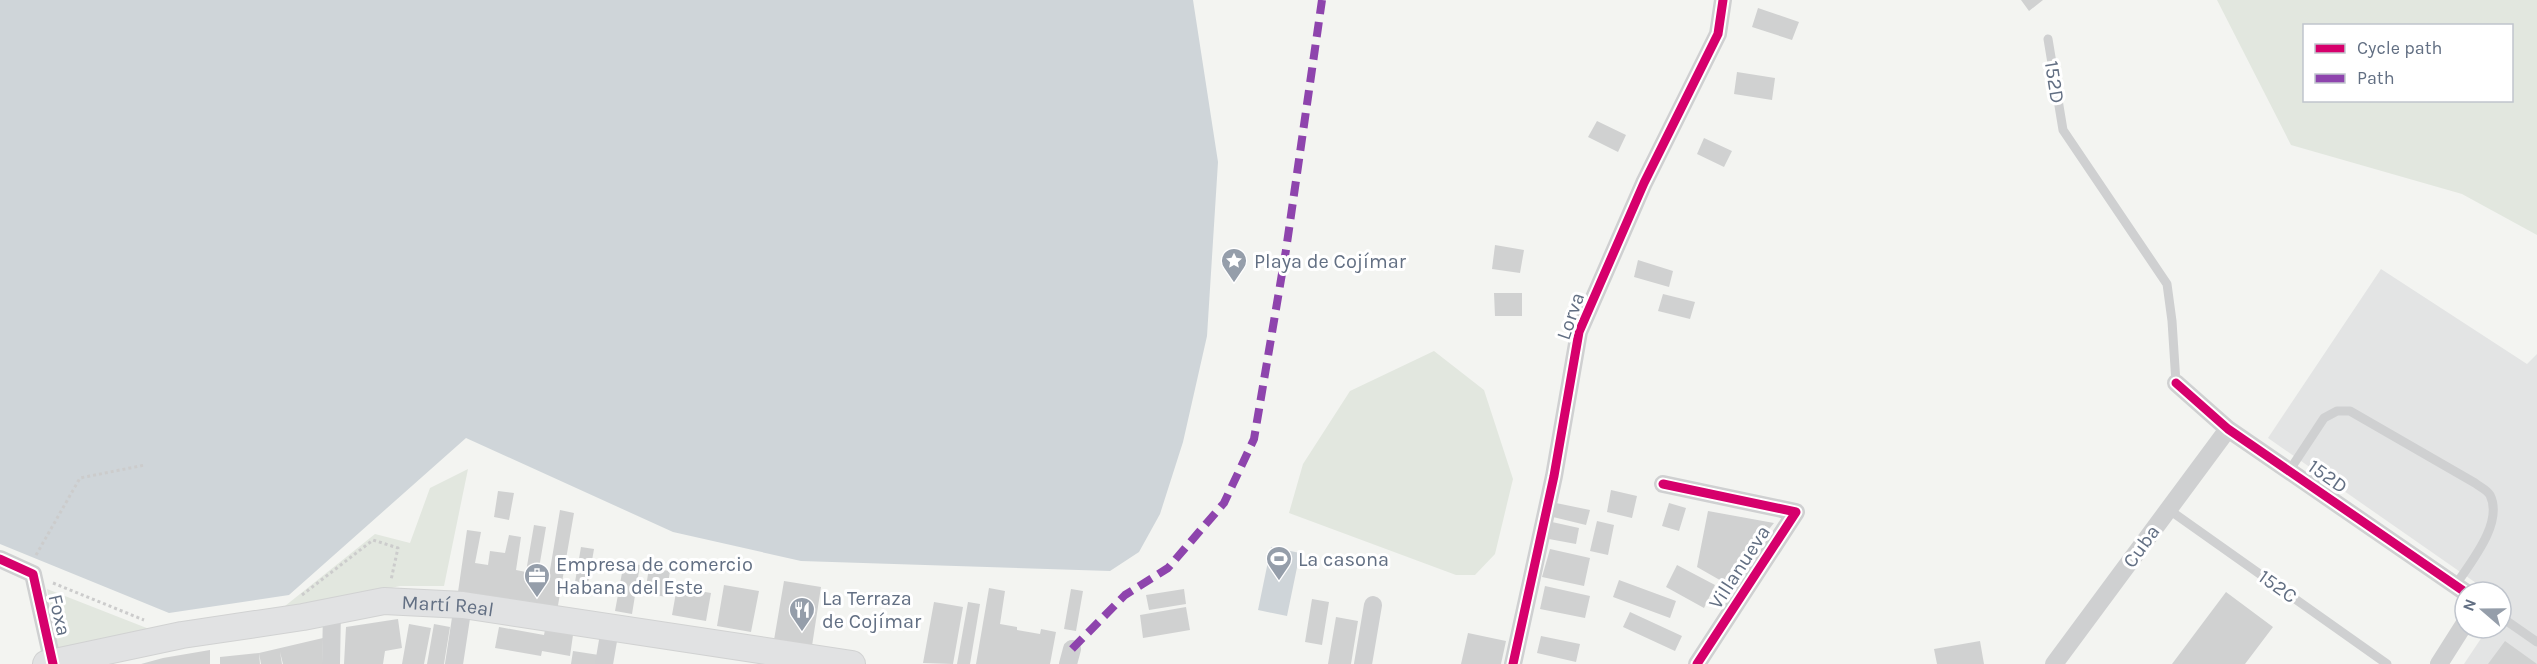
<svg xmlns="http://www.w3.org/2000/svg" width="2537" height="664" viewBox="0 0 2537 664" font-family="Karla,sans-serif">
<rect width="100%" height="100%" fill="#f3f4f1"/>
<path fill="#e3e4e4" d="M2381,269L2527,364L2537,354V664H2464L2488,628H2501V610L2505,604L2501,601V592H2489L2268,438Z"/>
<path fill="#e2e7df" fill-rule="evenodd" d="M2217,0H2537V235L2462,194L2291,145ZM2304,26H2512V100H2304Z
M1434,351L1484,390L1513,479L1495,554L1475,575H1456L1289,513L1303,464L1350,391Z
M468,469L444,586H400L275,614L375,534L410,543L430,488Z
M47,589L162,634L59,652Z"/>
<path fill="#cfd5d9" d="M0,0H1193L1218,162L1207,336L1183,442L1160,514L1139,552L1110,571L801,561L673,532L466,438L289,595L169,613L0,544Z
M1271,547L1300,553L1287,616L1258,610Z"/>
<path fill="#d0d1d1" d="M2021,0H2043L2029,11Z
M1758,8L1799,22L1792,40L1752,27Z
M1737,72L1775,78L1772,100L1734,94Z
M1597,121L1626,135L1618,152L1588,137Z
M1704,138L1732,151L1724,167L1697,154Z
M1495,245L1524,250L1520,273L1492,269Z
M1638,260L1673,271L1669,287L1634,277Z
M1494,293H1522V316H1495Z
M1663,294L1695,302L1690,319L1658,311Z
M1611,490L1637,496L1632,518L1607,512Z
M498,491L514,493L509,520L494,517Z
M1556,503L1590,510L1586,525L1553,517Z
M1669,503L1686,508L1679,531L1662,526Z
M560,510L574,513L557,611L458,592L467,530L481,532L475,563L488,565L490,551L505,553L509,535L521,537L516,570L526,572L534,525L546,527L538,574L549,576Z
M1708,511L1774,523L1725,583L1697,567Z
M1597,521L1614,525L1608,555L1590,551Z
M1552,522L1579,528L1576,544L1549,539Z
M581,547L594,549L587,590L574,588Z
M1550,549L1590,558L1584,586L1542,577Z
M624,562L640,565L632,614L615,611Z
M1677,565L1715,585L1704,608L1666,587Z
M649,568L670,571L666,597L645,593Z
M1619,580L1676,601L1670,618L1613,597Z
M784,581L821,587L812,646L774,640Z
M724,585L759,591L751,632L717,626Z
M1545,586L1590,596L1585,618L1540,609Z
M677,587L711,593L706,621L672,615Z
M989,588L1005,591L1000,624L1017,627V630L1040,634L1041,629L1056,632L1050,664H976Z
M1071,589L1083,591L1076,631L1064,629Z
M1184,589L1186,604L1149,610L1146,595Z
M2226,592L2273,627L2245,664H2172Z
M1312,599L1329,602L1322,645L1305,642Z
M934,602L963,607L953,664L923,663Z
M968,602L980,604L970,664H957Z
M1186,607L1190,630L1143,638L1140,615Z
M1630,612L1682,636L1675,651L1623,627Z
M1336,617L1358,621L1351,664H1328Z
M398,619L402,648L385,651L383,664H344L346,627Z
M409,624L431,628L424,664H402Z
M434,624L450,627L444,664H427Z
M499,627L544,635L545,630L573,635L570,656L542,651L541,656L495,648Z
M1468,633L1506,641L1501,664H1461Z
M1541,636L1580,644L1576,662L1537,653Z
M323,638L322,664H283L280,652L282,664H261L259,653Z
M1980,641L1984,664H1937L1934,649Z
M2505,641L2537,664H2488Z
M210,650V664H141L163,658Z
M573,651L599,655L598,664H571Z
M259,653L260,664H220V657Z"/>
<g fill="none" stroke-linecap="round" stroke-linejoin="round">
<defs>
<g id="secondary">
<path id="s1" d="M46,664L182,635L303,617L384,601L463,605L852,664"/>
</g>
</defs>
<use href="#secondary" stroke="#d1d2d2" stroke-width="28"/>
<path stroke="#ccc" stroke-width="3" stroke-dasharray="3 3" stroke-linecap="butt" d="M36,555L80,478L145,465
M53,583L144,620
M302,595L373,540L398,548L391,580"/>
<path stroke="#cfd0d1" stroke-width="9" d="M2048,39L2063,130L2167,284L2172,321L2176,383
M2289,471L2324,418L2337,411H2350L2475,483C2480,487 2487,490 2490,495C2504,523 2470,563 2455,586
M2168,509L2387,664
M2501,617L2537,642"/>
<path stroke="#cfd0d1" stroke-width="18" d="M2176,383L2228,429L2465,592
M1663,484L1796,512L1697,664
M0,559L33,574L53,664
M331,664L332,610
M454,664L463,605
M604,664L610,629
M1068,664L1072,649
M1363,664L1373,605
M1513,664L1554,476L1579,332L1644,183L1718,34L1723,0
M2054,664L2228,429
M2439,664L2465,623"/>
<use href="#secondary" stroke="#e1e2e3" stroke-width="26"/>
<path stroke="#8e44ad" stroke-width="8" stroke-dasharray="15 8" stroke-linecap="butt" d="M1072,649L1125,595L1168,568L1224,503L1254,439L1286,250L1322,0"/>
<defs>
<path id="cycleway" d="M2176,383L2228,429L2465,592
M1663,484L1796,512L1697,664
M0,559L33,574L53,664
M1513,664L1554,476L1579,332L1644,183L1718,34L1723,0"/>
</defs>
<use href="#cycleway" stroke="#fff" stroke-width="13"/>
<use href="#cycleway" stroke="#d6006c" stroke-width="9"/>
</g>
<defs>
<symbol id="sight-pin" viewBox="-11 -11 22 30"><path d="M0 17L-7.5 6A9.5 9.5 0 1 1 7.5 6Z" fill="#959eaa" stroke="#fff"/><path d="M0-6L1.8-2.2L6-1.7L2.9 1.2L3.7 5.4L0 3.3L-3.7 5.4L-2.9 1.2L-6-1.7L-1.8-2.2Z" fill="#fff"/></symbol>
<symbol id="stadium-pin" viewBox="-11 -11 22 30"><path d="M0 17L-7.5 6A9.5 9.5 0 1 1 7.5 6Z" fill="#959eaa" stroke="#fff"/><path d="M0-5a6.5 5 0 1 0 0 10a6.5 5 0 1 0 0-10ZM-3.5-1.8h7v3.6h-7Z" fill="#fff"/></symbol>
<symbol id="office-pin" viewBox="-11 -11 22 30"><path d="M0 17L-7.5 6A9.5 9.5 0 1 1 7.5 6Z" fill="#959eaa" stroke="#fff"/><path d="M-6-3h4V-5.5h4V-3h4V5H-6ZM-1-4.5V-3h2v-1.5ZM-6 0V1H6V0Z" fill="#fff"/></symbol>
<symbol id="restaurant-pin" viewBox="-11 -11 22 30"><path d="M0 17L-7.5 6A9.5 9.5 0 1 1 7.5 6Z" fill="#959eaa" stroke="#fff"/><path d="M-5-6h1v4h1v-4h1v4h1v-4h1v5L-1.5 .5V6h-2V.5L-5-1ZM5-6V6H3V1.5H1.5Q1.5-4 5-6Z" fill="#fff"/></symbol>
</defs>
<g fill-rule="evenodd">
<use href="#sight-pin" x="1219" y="246" width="30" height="40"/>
<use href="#stadium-pin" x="1264" y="544" width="30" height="40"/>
<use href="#office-pin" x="522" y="561" width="30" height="40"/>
<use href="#restaurant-pin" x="787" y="595" width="30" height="40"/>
</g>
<g text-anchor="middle" stroke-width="6" stroke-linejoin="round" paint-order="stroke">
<g font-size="20" fill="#626f83" stroke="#fff">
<text transform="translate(2055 82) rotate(81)" y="7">152D</text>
<text transform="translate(1570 316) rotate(-71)" y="7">Lorva</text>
<text transform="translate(2328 476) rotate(35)" y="7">152D</text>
<text transform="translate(2141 546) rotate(-54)" y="7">Cuba</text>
<text transform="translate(1739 567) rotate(-57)" y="7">Villanueva</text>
<text transform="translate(2278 586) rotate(35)" y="7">152C</text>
<text dy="7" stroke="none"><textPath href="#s1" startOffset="408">Martí Real</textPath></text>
<text transform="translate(60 615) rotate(77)" y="7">Foxa</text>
</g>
<g font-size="20" fill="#626f83" stroke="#fff" text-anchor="start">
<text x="1254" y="268">Playa de Cojímar</text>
<text x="1298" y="566">La casona</text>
<text x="556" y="571">Empresa de comercio<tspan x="556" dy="23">Habana del Este</tspan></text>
<text x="822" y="605">La Terraza<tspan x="822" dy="23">de Cojímar</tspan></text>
</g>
</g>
<rect x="2303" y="24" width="210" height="78" fill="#ffffff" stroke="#c0c5cd" stroke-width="1.5"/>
<rect x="2315" y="44" width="30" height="9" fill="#d6006c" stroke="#c0c5cd" stroke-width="1.5"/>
<text x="2357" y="54" font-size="18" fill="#626f83">Cycle path</text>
<rect x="2315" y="74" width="30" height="9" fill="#8e44ad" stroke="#c0c5cd" stroke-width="1.5"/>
<text x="2357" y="84" font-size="18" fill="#626f83">Path</text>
<g transform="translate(2483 610) rotate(290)"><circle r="28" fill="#ffffff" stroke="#c0c5cd" stroke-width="1.5"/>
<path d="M0-4.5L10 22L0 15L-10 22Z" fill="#959eaa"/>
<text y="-9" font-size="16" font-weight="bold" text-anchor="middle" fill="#626f83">N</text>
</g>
</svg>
